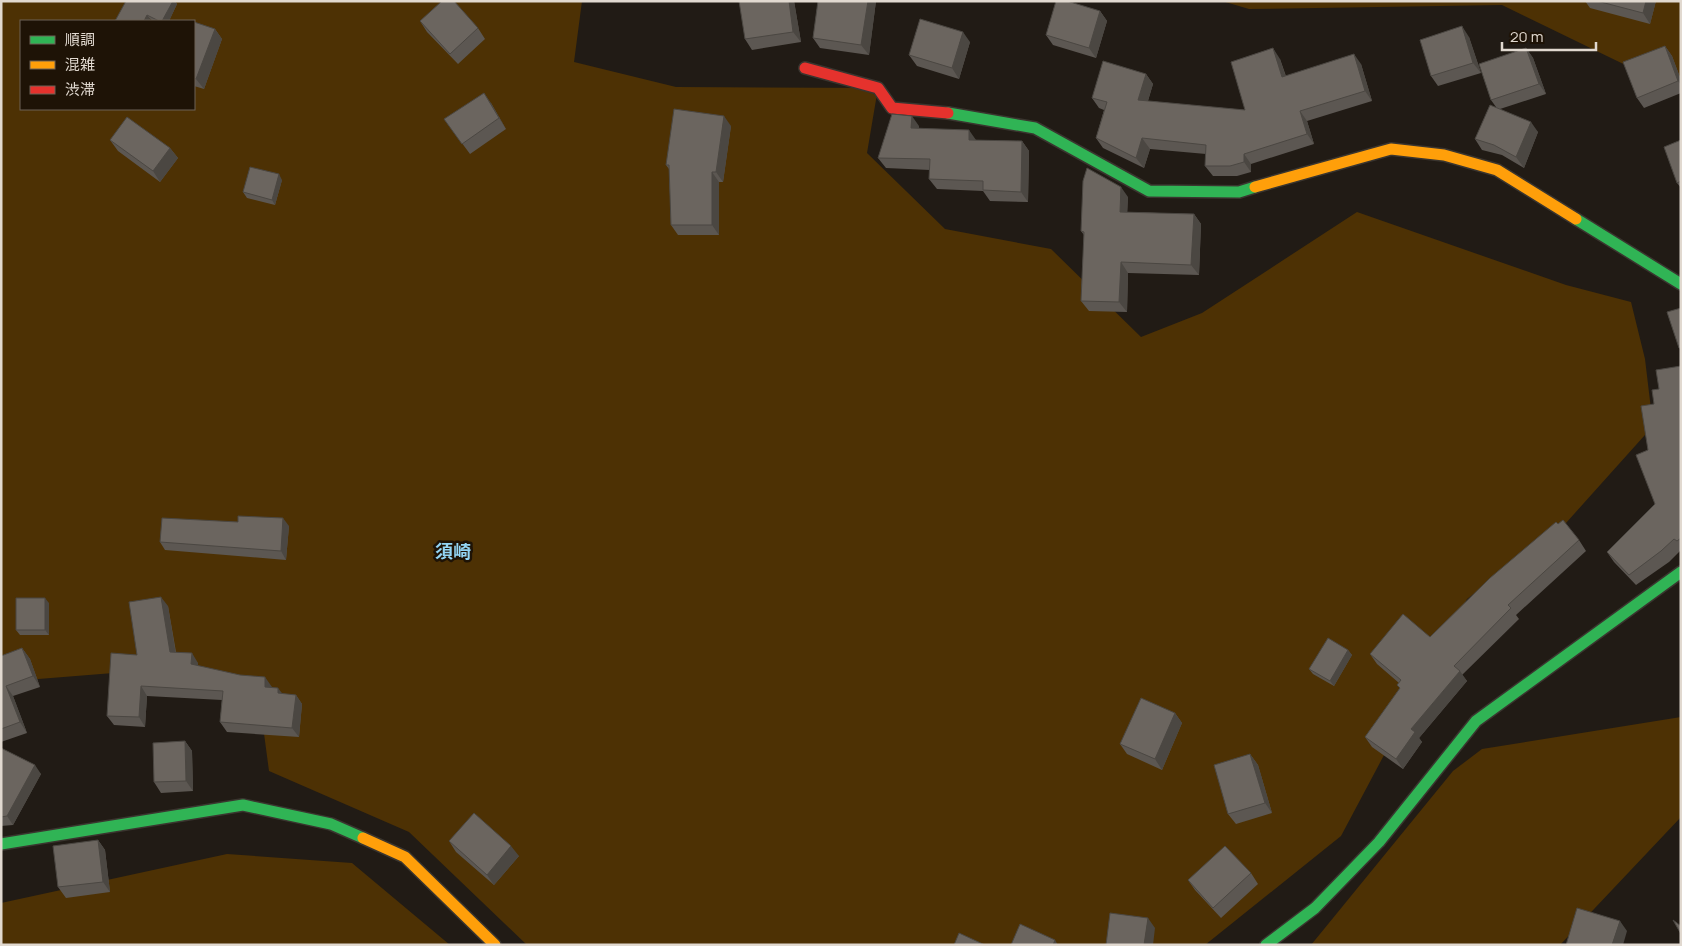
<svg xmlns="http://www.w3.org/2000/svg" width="1682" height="946" viewBox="0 0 1682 946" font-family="Manrope,'Noto Sans JP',sans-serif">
<rect width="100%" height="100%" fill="#211b15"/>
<path fill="#4d3104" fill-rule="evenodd" d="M1,1H582L574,62L676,87L878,88L867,153L945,229L1051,249L1141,337L1202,313L1357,212L1566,285L1631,302L1645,359L1653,426L1566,523L1467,599L1341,836L1205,945H527L409,832L269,771L259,696L126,672L1,682ZM21,21H194V109H21Z
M1222,1H1681V92L1502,5L1249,9Z
M1681,717V817L1560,945H1311L1453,771L1482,749Z
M227,854L352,863L450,945H1V903Z"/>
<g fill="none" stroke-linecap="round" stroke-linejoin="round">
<defs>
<path id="fast" d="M948,113L1035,128L1149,191L1239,192L1255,187
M1576,219L1681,284
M1,844L243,805L331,824L363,838
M1266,945L1315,908L1379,842L1476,721L1681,572"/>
<path id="slow" d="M1255,187L1391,149L1444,155L1497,170L1576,219
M363,838L405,857L495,945"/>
<path id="jam" d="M805,68L878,88L892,108L948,113"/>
</defs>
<use href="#fast" stroke="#3a352f" stroke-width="14"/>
<use href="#slow" stroke="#3a352f" stroke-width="14"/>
<use href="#jam" stroke="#3a352f" stroke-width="14"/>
<use href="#fast" stroke="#30b455" stroke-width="11"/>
<use href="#slow" stroke="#ff9f0a" stroke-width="11"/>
<use href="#jam" stroke="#e5322d" stroke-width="11"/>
</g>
<path fill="#5c5752" d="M126,1H175L177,4L169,21H153Z
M794,1L801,42L752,50L745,39Z
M818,1H876L869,55L820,48L813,38Z
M1585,1H1656L1650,24L1590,8Z
M1100,11L1107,21L1096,58L1053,45L1046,35Z
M420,21L478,28L485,39L458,64L427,32Z
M194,22L215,29L222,39L204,89L194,86Z
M1469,37L1481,73L1438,86L1431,76Z
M970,42L959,79L917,66L909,55Z
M1665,46L1672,56L1681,80V93L1644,108L1637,98Z
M1526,48L1533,58L1546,94L1500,109L1538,132L1524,168L1502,155L1482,150L1475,139L1496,107L1491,100Z
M1280,59L1286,76L1361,64L1372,101L1307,121L1314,144L1251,164V172L1237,176H1213L1205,166L1206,154L1150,149L1144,168L1103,148L1096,138L1104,110L1099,108L1092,98L1146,74L1153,84L1148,101L1245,110Z
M491,103L506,129L470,154L444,119Z
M731,126L723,182H719V235H678L671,225L669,169L666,165Z
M919,126V128L976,140L1022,141L1029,151L1028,202L990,201L983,191L937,189L929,179L930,170L886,168L878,158Z
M110,140L170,148L178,158L160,182L118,151Z
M1681,140V188L1677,183Z
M282,180L275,205L247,198L243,192Z
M1128,197L1127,212L1194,214L1201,224L1199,275L1128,273L1127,312L1089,311L1081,301L1084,235L1081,231Z
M1681,366V550L1669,562L1636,585L1614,562L1607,552L1655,504L1648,450L1654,404L1659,389Z
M1558,524L1579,540L1586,551L1516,615L1519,619L1462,675L1467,681L1419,738L1422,742L1403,769L1372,747L1365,737L1400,688L1397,685L1399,683L1377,664L1370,654L1430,637Z
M289,526L286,560L165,550L160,542Z
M49,603V635H20L16,630Z
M168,606L176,652L198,663V666L272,687L282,694L296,695L302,704L299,737L227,732L220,722L222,700L147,696L145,727L114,725L107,716L137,655Z
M22,648L30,659L40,687L13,696L27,733L1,742V656Z
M1348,650L1352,655L1334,686L1313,674L1309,669Z
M1175,713L1182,723L1162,770L1127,754L1120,744Z
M185,741L192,751L193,791L161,793L154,782Z
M1,748L41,774L13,825L1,826Z
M1250,754L1258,765L1272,813L1236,824L1228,814Z
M98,840L105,850L110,892L66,898L58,887Z
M449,841L519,856L494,885L456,852Z
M1251,873L1258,884L1221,918L1195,890L1188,880Z"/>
<path fill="#4b4742" d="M173,1H175L177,4L169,21H162Z
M789,1H794L801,42L793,32Z
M868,1H876L869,55L861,45Z
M1646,1H1656L1650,24L1643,13Z
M1100,11L1107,21L1096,58L1089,48Z
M147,15L151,20V21H144Z
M1462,26L1469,37L1481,73L1473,63Z
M215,29L222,39L204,89L196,79Z
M963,32L970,42L959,79L952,68Z
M1665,46L1672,56L1681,80V85L1678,81Z
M1273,48L1280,59L1289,87L1282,77Z
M1526,48L1533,58L1546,94L1539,84Z
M1354,54L1361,64L1372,101L1365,91Z
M1146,74L1153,84L1145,110L1138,100Z
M484,93L491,103L506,129L499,118Z
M1300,111L1307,121L1314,144L1307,134Z
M724,116L731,126L723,182L716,172Z
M912,116L919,126V138L911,128Z
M1531,122L1538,132L1524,168L1516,157Z
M969,130L976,140H969Z
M1142,138L1150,149L1144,168L1136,158Z
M1022,141L1029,151L1028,202L1021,192Z
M170,148L178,158L160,182L153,171Z
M1244,154L1251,164V172L1244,162Z
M712,172L719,182V235L712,225Z
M279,174L282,180L275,205L272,200Z
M1121,187L1128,197L1127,222L1120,212Z
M1194,214L1201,224L1199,275L1191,265Z
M1121,262L1128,273L1127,312L1119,302Z
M283,518L289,526L286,560L281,551Z
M161,597L168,606L177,661L170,652Z
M45,598L49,603V635L45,630Z
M22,648L30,659L40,687L33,676Z
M1348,650L1352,655L1334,686L1330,681Z
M192,653L198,663V674L191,664Z
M1460,671L1467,681L1419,738L1422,742L1403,769L1396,759L1411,729Z
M265,677L272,687L271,696L265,687Z
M6,686L13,696L27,733L20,722Z
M141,686L147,696L145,727L139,717Z
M278,688L285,697L278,693Z
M296,695L302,704L299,737L292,728Z
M1175,713L1182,723L1162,770L1155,759Z
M185,741L192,751L193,791L186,781Z
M1250,754L1258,765L1272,813L1265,803Z
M35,765L41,774L13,825L7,816Z
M98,840L105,850L110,892L103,882Z
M511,846L519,856L494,885L487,875Z
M1148,918L1155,928L1153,945H1144Z
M1620,921L1627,931L1623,945H1612Z
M1055,940L1058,945H1053Z"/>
<path fill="#6b655f" stroke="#4b4742" d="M126,1H173L162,21H159L147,15L144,21H115Z
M442,1H454L478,28L450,54L420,21Z
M739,1H789L793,32L745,39Z
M818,1H868L861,45L813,38Z
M1056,1H1067L1100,11L1089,48L1046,35Z
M1597,1H1646L1643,13Z
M920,19L963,32L952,68L909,55Z
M194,22L215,29L196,79L194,78Z
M1462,26L1473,63L1431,76L1420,40Z
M1665,46L1678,81L1637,98L1623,62Z
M1273,48L1282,77L1354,54L1365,91L1300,111L1307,134L1244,154V162L1230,166H1205L1206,145L1142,138L1136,158L1096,138L1107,102L1092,98L1103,61L1146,74L1138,100L1245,110L1231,62Z
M1526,48L1539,84L1491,100L1479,64Z
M484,93L499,118L462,144L444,119Z
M1490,105L1531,122L1516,157L1494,145L1475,139Z
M674,109L724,116L716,172H712V225H671L669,165H666Z
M892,114L912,116L911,128L969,130V140L1022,141L1021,192L983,190V181L929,179L930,159L878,158Z
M127,117L170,148L153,171L110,140Z
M1681,140V181L1677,183L1664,147Z
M250,167L279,174L272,200L243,192Z
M1087,168L1121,187L1120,212L1194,214L1191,265L1121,262L1119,302L1081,301L1084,232L1081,231L1083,181Z
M1681,308V348H1679L1667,312Z
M1681,366V474H1680L1681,475V538L1677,541L1674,539L1661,551L1629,575L1607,552L1655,504L1636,455L1648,450L1641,406L1654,404L1652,390L1659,389L1656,370Z
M238,516L283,518L281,551L160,542L162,518L238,522Z
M1563,520L1579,540L1508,605L1511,608L1454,666L1460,671L1411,729L1415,732L1396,759L1365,737L1400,688L1397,685L1401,680L1370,654L1403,614L1430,637L1490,578L1556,522L1558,524Z
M161,597L170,652L192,653L191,664L240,675L265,677V687L278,688V693L296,695L292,728L220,722L223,691L141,686L139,717L107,716L111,653L137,655L129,602Z
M16,598H45V630H16Z
M1328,638L1348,650L1330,681L1309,669Z
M22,648L33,676L6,686L20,722L1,729V656Z
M1141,698L1175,713L1155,759L1120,744Z
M185,741L186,781L154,782L153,743Z
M1,748L35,765L7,816L1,817Z
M1250,754L1265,803L1228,814L1214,765Z
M474,813L511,846L487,875L449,841Z
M98,840L103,882L58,887L53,846Z
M1225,846L1251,873L1213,908L1188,880Z
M1577,908L1620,921L1612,945H1566Z
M1110,913L1148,918L1144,945H1106Z
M1673,920L1681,926V934Z
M1020,924L1055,940L1053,945H1011Z
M959,933L985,945H954Z"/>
<g text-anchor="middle" stroke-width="5" stroke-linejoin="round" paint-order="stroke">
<g font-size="18" font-weight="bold" fill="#93d5f5" stroke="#1e1306">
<text x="453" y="558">須崎</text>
</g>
</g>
<rect width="1682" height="946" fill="none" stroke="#e1d9d0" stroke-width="5"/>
<rect x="20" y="20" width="175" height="90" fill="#1e1306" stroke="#6c6257"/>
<rect x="30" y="36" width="25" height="8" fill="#30b455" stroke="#6c6257"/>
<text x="65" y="45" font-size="15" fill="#e1d9d0">順調</text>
<rect x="30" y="61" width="25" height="8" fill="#ff9f0a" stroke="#6c6257"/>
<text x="65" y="70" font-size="15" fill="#e1d9d0">混雑</text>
<rect x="30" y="86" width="25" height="8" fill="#e5322d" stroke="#6c6257"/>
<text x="65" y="95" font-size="15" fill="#e1d9d0">渋滞</text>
<path d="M1502 42v8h94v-8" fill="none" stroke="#e1d9d0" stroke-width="2.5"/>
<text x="1510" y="42" font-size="15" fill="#e1d9d0" stroke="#1e1306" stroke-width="4" paint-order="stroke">20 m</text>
</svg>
